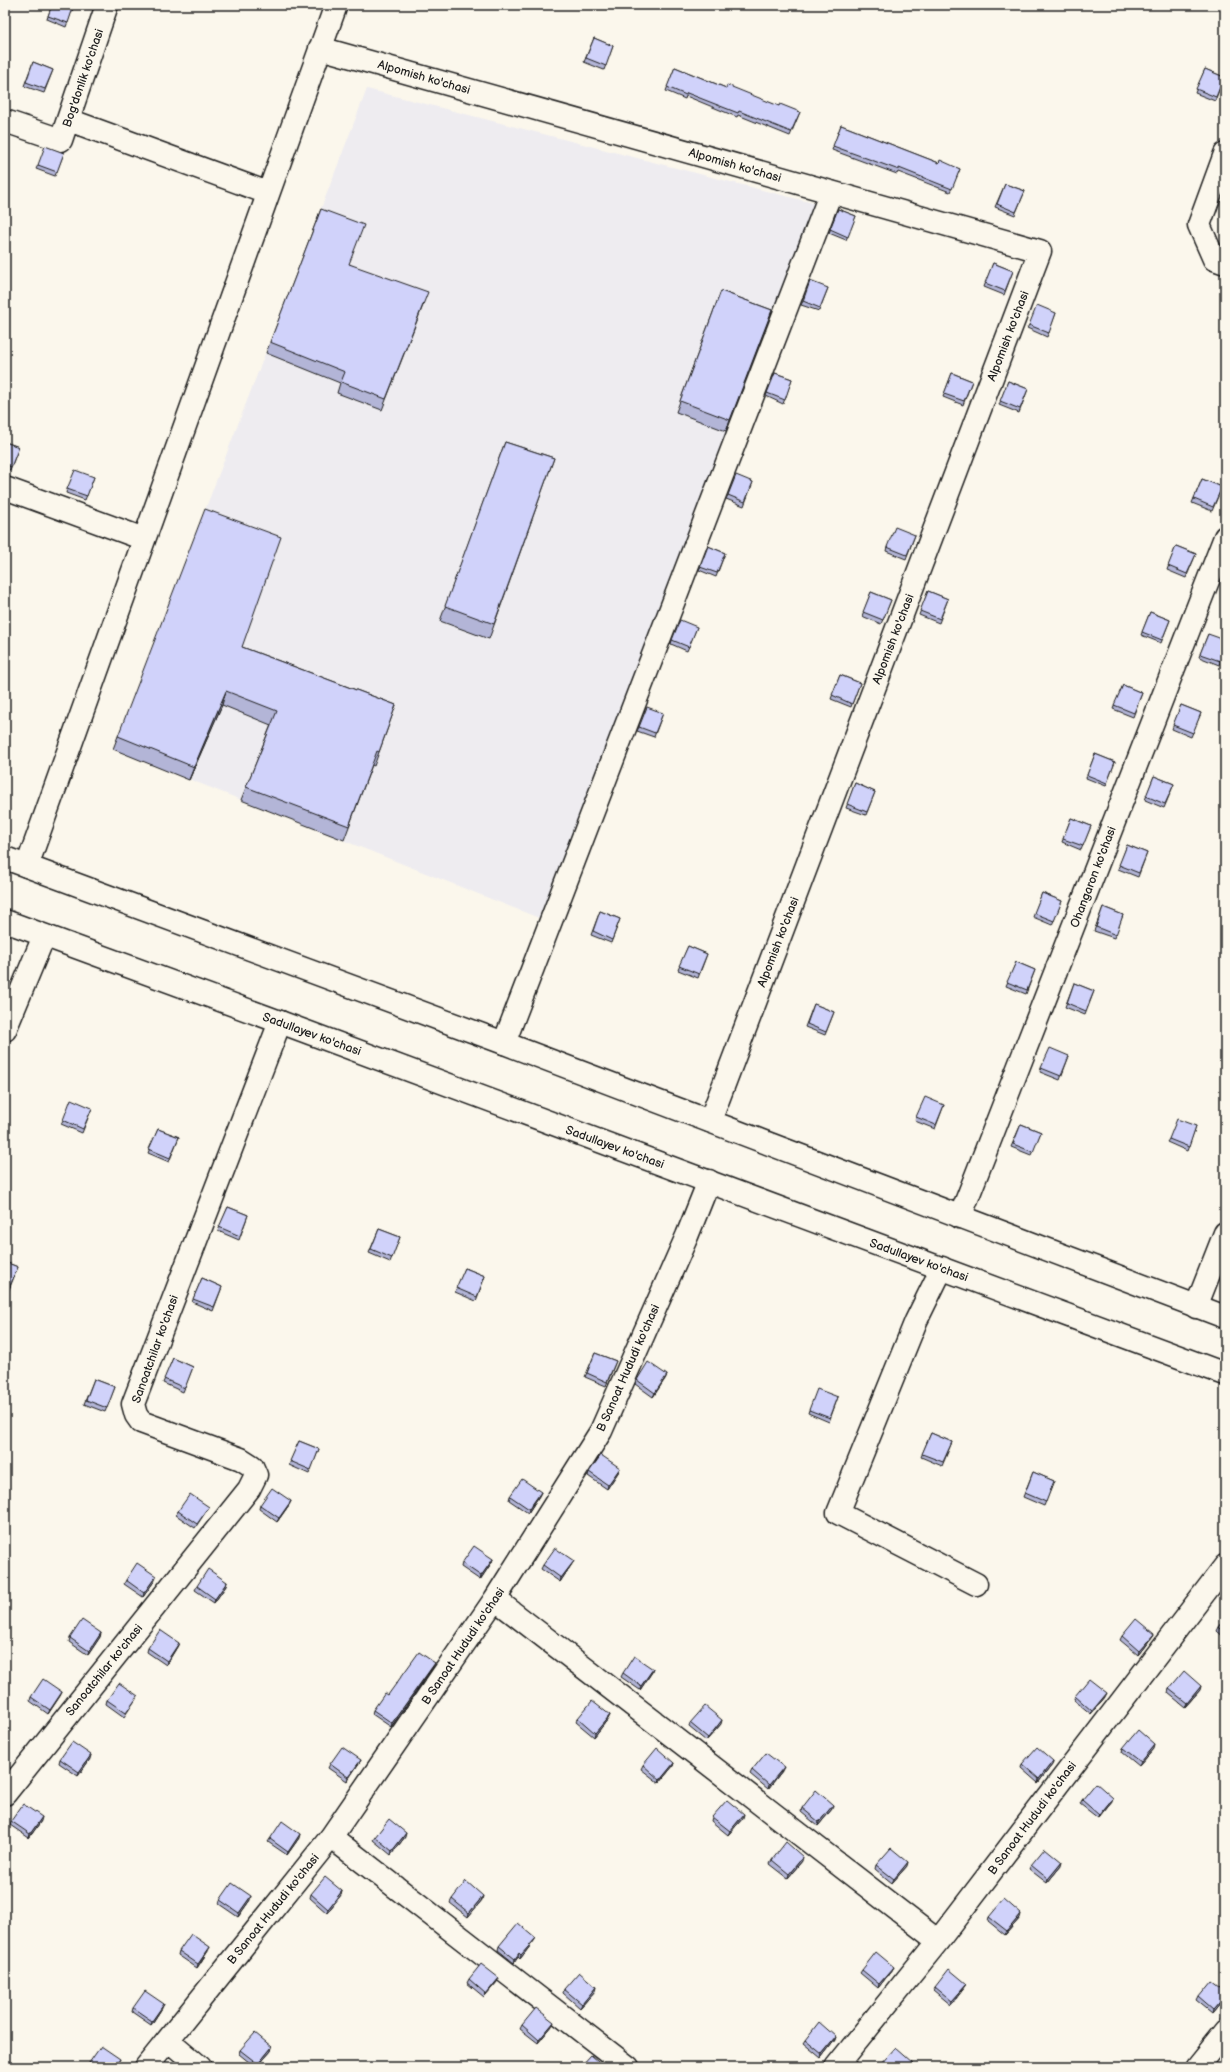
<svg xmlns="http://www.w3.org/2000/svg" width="1230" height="2072" viewBox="0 0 1230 2072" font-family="'Balsamiq Sans',sans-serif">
<rect width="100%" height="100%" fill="#fbf7ec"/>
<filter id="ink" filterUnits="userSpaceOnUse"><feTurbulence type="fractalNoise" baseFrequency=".025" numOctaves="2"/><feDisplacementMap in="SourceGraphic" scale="8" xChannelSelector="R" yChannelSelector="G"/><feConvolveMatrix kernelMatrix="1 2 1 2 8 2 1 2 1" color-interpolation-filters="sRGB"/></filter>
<g filter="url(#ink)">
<path fill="#eeecf0" d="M367,89L817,204L539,918L113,749Z"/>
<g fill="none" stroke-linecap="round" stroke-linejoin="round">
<defs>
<path id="minor" d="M320,48L1040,251L710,1121
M69,120L268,193
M5,121L61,140L107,5
M1225,154L1199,225L1214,259L1225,263
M5,488L144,539
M27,866L336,5
M5,1030L44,936
M504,1043L831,192
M960,1217L1225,537
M942,1268L916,1321L838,1513L976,1584
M1196,1307L1225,1233
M495,1599L938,1941
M5,1794L249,1489L256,1475L252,1466L241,1459L141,1422L136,1415L133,1404L280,1022
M331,1837L628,2067
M168,2040L200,2067
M146,2067L331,1837L495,1599L601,1431L687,1236L709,1181
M836,2067L938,1941L1225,1566
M1196,2067L1225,2031"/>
<path id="secondary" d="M5,858L504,1043L1225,1317
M5,921L280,1022L1225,1374"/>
</defs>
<use href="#minor" stroke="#1c1c1c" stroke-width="25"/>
<use href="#secondary" stroke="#1c1c1c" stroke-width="25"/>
<use href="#minor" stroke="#fbf7ec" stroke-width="22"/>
<use href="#secondary" stroke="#fbf7ec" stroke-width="22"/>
</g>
<path fill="#b3b5d7" stroke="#1c1c1c" d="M52,5H74L66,27L47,19Z
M594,38L613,46L604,70L584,62Z
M33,62L53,70L44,93L24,86Z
M675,67L726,88L779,106L800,112L790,136L738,115L737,117L686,96L685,99L666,91Z
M1205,69L1224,77L1215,101L1195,93Z
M841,125L939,163L960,169L950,192L898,172L897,174L832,150Z
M64,153L55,176L36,169L38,165Z
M1005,184L1025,191L1015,215L995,207Z
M321,209L349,264L424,303L382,410L337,393L340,383L266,353Z
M838,209L856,216L846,240L829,233Z
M993,263L1013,271L1004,295L984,287Z
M828,288L819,311L801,305L803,301Z
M721,291L772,310L726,431L676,412Z
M1056,313L1047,337L1027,328L1029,325Z
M775,373L792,379L783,404L766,396Z
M952,373L972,381L963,405L943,397Z
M1008,381L1028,389L1019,413L999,405Z
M1225,418V429L1221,428Z
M5,442L19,447L10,470L5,469Z
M505,442L554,458L489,639L440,621Z
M94,477L85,500L66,493L67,489Z
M1202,479L1222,487L1212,511L1192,503Z
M753,482L744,506L726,499L728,495Z
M915,535L906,559L886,551L887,547Z
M708,546L725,553L716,577L699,570Z
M1176,546L1196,554L1186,578L1167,570Z
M928,591L948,599L939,623L919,615Z
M871,592L891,600L881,624L862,616Z
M1150,612L1170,620L1161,643L1141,635Z
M697,627L687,651L671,644L672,640Z
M1208,634L1225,650L1219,665L1199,657Z
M242,647L396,705L374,766L372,765L344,840L241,800L271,725L222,705L189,780L113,749L118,736Z
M840,675L860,683L851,707L831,699Z
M1123,685L1142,693L1133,717L1113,709Z
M1181,705L1201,713L1191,737L1172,729Z
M663,713L654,737L637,731L639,727Z
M1095,754L1115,762L1106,786L1086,778Z
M1154,776L1174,784L1164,808L1145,800Z
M855,783L875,792L866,815L846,808Z
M1071,818L1091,826L1081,850L1062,842Z
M1127,845L1147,853L1138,877L1118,869Z
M1042,893L1062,901L1052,925L1033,917Z
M1103,907L1123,915L1114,938L1094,931Z
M600,911L620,919L611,943L591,935Z
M688,946L707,954L698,978L678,970Z
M1016,962L1035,970L1026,994L1006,986Z
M1074,983L1094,991L1085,1015L1065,1007Z
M814,1004L834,1012L825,1035L805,1027Z
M1069,1056L1060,1080L1040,1072L1041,1068Z
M944,1105L935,1129L915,1121L916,1117Z
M92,1108L82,1133L61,1124L63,1120Z
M1021,1124L1041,1132L1031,1155L1011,1147Z
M1196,1126L1187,1151L1167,1142L1169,1139Z
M158,1129L179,1137L169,1162L148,1153Z
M228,1207L248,1215L239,1240L218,1231Z
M379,1229L400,1237L390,1262L369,1253Z
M5,1262L18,1267L8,1292L5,1290Z
M465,1268L485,1276L476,1301L455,1292Z
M202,1278L222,1287L213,1311L192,1302Z
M595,1353L616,1361L606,1386L585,1377Z
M173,1358L193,1367L183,1392L163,1383Z
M667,1375L665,1379L653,1397L635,1384L637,1380Z
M94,1379L115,1387L105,1412L84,1404Z
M838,1397L829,1422L808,1413L809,1410Z
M931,1433L952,1442L942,1466L921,1457Z
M299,1441L319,1449L309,1474L289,1465Z
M619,1471L607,1489L588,1476L589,1472Z
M1033,1472L1054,1481L1044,1506L1023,1497Z
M541,1492L539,1496L528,1513L509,1500L510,1496Z
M291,1501L289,1505L277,1522L259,1509L260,1505Z
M209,1507L195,1528L176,1515L178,1511Z
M493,1559L492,1562L480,1580L461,1567L462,1563Z
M572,1564L560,1582L541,1569L543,1565Z
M126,1580H155L143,1597L124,1584Z
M227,1582L226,1586L214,1603L195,1590L197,1586Z
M1225,1620V1638L1217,1631L1219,1627Z
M101,1633L100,1637L88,1655L69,1642L70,1638Z
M1154,1634L1152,1637L1138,1655L1120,1640L1122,1636Z
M179,1643L177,1647L166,1665L147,1652L148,1648Z
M433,1667L391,1727L372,1714L373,1710L388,1695Z
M652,1672L640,1690L621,1677L623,1673Z
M1169,1689L1200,1690L1185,1707L1168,1693Z
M62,1692L60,1696L48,1714L30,1701L31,1697Z
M1075,1696L1105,1697L1091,1714L1074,1700Z
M136,1699L124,1717L106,1704L107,1700Z
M610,1715L608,1719L594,1737L576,1722L578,1718Z
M690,1723L721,1724L706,1741L689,1727Z
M1123,1748L1154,1749L1139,1766L1122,1752Z
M60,1759H90L78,1776L59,1763Z
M361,1760L347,1781L328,1768L330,1764Z
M1053,1761L1052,1765L1038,1783L1021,1768L1022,1764Z
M674,1763L673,1766L659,1783L641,1769L643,1765Z
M752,1770L782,1771L768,1789L750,1774Z
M1082,1800L1112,1801L1098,1818L1080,1804Z
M802,1808L832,1809L818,1826L801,1812Z
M712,1817L743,1818L728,1835L711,1821Z
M11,1821H41L29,1838L10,1825Z
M375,1837H405L391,1855L373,1840Z
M299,1838L287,1855L268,1842L270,1839Z
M772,1860L802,1861L788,1878L770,1864Z
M876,1865L907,1866L892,1883L875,1869Z
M1031,1865L1061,1866L1047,1883L1029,1869Z
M342,1891L341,1895L327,1913L310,1898L311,1894Z
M452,1899L482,1900L468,1917L450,1903Z
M220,1900H250L238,1917L219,1904Z
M989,1917L1020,1918L1005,1935L988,1921Z
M534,1941L520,1959L518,1957L514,1963L498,1950L499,1946Z
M179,1951H208L197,1968L178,1955Z
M894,1967L892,1970L878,1988L860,1973L862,1970Z
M469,1979L497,1982L484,1997L467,1983Z
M967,1984L965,1987L951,2005L933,1990L935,1987Z
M564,1989L595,1991L580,2008L563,1993Z
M1225,1989V1997L1212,2013L1196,2000L1198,1996Z
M133,2008H162L151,2025L132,2012Z
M522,2025L552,2026L538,2043L520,2029Z
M805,2040H835L821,2058L803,2043Z
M272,2047L271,2051L257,2067H255L239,2054L240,2050Z
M89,2063H118L115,2067H88Z"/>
<path fill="#9293af" stroke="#1c1c1c" d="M226,691L222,705L189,780L194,767Z
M667,1375L665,1379L653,1397L655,1393Z
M620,1468L619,1471L607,1489L608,1485Z
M541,1492L539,1496L528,1513L529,1509Z
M291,1501L289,1505L277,1522L279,1518Z
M493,1559L492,1562L480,1580L481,1576Z
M574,1561L560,1582L561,1578Z
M156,1576L155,1580L143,1597L144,1593Z
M227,1582L226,1586L214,1603L215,1599Z
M101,1633L100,1637L88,1655L89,1651Z
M1154,1634L1152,1637L1138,1655L1139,1651Z
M179,1643L177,1647L166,1665L167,1661Z
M435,1663L433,1667L391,1727L392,1723Z
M653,1669L652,1672L640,1690L641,1686Z
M1201,1686L1200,1690L1185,1707L1187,1703Z
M62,1692L60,1696L48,1714L50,1710Z
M1107,1693L1105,1697L1091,1714L1092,1711Z
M610,1715L608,1719L594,1737L595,1733Z
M722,1720L721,1724L706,1741L708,1738Z
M1155,1745L1154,1749L1139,1766L1141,1762Z
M91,1755L90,1759L78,1776L79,1772Z
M361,1760L347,1781L348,1777Z
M1053,1761L1052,1765L1038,1783L1039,1779Z
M674,1763L673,1766L659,1783L660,1780Z
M784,1767L782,1771L768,1789L769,1785Z
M1113,1798L1112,1801L1098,1818L1099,1815Z
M833,1805L832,1809L818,1826L819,1822Z
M744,1814L743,1818L728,1835L730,1831Z
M42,1817L41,1821L29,1838L30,1834Z
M406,1833L405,1837L391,1855L392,1851Z
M300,1834L299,1838L287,1855L288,1852Z
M803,1857L802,1861L788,1878L789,1874Z
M908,1862L907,1866L892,1883L894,1879Z
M1062,1862L1061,1866L1047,1883L1048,1879Z
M342,1891L341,1895L327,1913L328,1909Z
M251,1896L250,1900L238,1917L239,1913Z
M483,1896L482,1900L468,1917L469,1913Z
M1021,1914L1020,1918L1005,1935L1007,1931Z
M536,1938L534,1941L520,1959L521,1955Z
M210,1947L208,1951L197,1968L198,1964Z
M519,1953L518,1957L514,1963L515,1959Z
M894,1967L892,1970L878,1988L879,1984Z
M499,1978L497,1982L484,1997L486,1994Z
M967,1984L965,1987L951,2005L952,2001Z
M596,1987L595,1991L580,2008L582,2004Z
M1225,1995V1997L1212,2013L1213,2009Z
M164,2004L162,2008L151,2025L152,2021Z
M554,2022L552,2026L538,2043L539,2040Z
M836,2037L835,2040L821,2058L822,2054Z
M272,2047L271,2051L257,2067L258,2064Z
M120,2059L118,2063L115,2067H114Z"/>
<path fill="#d0d2fa" stroke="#1c1c1c" d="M52,5H74L68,23L48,16Z
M594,38L613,46L606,66L586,58Z
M33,62L53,70L45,89L26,82Z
M675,67L726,88L727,85L779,106L780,104L800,112L791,132L739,111L738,113L687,93L686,95L667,87Z
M1205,69L1224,77L1216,97L1196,89Z
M841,125L939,163L940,160L960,169L952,189L899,168V170L833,146Z
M45,146L64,153L57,172L38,165Z
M1005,184L1025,191L1016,212L997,204Z
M321,209L364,225L349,264L428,292L386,399L341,382L345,372L270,342Z
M838,209L856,216L848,237L830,229Z
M993,263L1013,271L1005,291L985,283Z
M810,281L828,288L820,308L803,301Z
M721,291L772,310L730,420L680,401Z
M1037,305L1056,313L1049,333L1029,325Z
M775,373L792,379L785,400L767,393Z
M952,373L972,381L964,401L944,394Z
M1008,381L1028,389L1020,409L1000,401Z
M1225,418V425L1222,424Z
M5,442L19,447L11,467L5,464Z
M505,442L554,458L494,624L445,606Z
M75,470L94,477L87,496L67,489Z
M736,475L753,482L745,502L728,495Z
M1202,479L1222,487L1213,507L1194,499Z
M205,509L281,537L242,647L396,705L379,752L377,751L349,826L246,787L277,711L226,691L194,767L118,736Z
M895,527L915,535L907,555L887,547Z
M708,546L725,553L717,573L700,567Z
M1176,546L1196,554L1187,574L1168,566Z
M928,591L948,599L940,619L920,611Z
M871,592L891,600L883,620L863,612Z
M1150,612L1170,620L1162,640L1142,632Z
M680,620L697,627L689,647L672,640Z
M1208,634L1225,640V649L1220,661L1200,654Z
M840,675L860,683L852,704L832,695Z
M1123,685L1142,693L1134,713L1114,705Z
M1181,705L1201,713L1193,733L1173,725Z
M647,707L663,713L655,733L639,727Z
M1095,754L1115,762L1107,783L1087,775Z
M1154,776L1174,784L1165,804L1146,796Z
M855,783L875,792L867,812L847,804Z
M1071,818L1091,826L1083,846L1063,839Z
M1127,845L1147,853L1139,873L1119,865Z
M1042,893L1062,901L1054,921L1034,913Z
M1103,907L1123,915L1116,935L1096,927Z
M600,911L620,919L612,940L593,931Z
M688,946L707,954L699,974L679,966Z
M1016,962L1035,970L1027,990L1007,982Z
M1074,983L1094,991L1086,1011L1067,1003Z
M814,1004L834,1012L826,1032L807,1024Z
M1050,1048L1069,1056L1061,1076L1041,1068Z
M925,1097L944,1105L936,1125L916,1117Z
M71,1099L92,1108L83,1129L63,1120Z
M1177,1119L1196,1126L1189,1147L1169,1139Z
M1021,1124L1041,1132L1033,1152L1013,1144Z
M158,1129L179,1137L170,1158L149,1149Z
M228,1207L248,1215L240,1236L219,1227Z
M379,1229L400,1237L392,1258L371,1249Z
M5,1262L18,1267L9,1288L5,1286Z
M465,1268L485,1276L477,1297L456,1288Z
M202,1278L222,1287L214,1307L193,1299Z
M595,1353L616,1361L607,1382L587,1373Z
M173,1358L193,1367L185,1388L164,1379Z
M648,1362L667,1375L655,1393L637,1380Z
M94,1379L115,1387L107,1408L86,1400Z
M817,1389L838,1397L830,1418L809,1410Z
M931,1433L952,1442L943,1462L922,1454Z
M299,1441L319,1449L311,1470L290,1461Z
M601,1455L620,1468L608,1485L589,1472Z
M1033,1472L1054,1481L1046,1502L1025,1493Z
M522,1479L541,1492L529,1509L510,1496Z
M272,1488L291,1501L279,1518L260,1505Z
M190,1494L209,1507L197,1524L178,1511Z
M474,1546L493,1559L481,1576L462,1563Z
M555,1548L574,1561L561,1578L543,1565Z
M137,1563L156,1576L144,1593L126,1580Z
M208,1569L227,1582L215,1599L197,1586Z
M1136,1619L1154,1634L1139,1651L1122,1636Z
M82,1620L101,1633L89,1651L70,1638Z
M1225,1620V1633L1219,1627Z
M160,1630L179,1643L167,1661L148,1648Z
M419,1652L435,1663L392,1723L373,1710L385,1693L388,1695Z
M634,1656L653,1669L641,1686L623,1673Z
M1184,1671L1201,1686L1187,1703L1169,1689Z
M43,1679L62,1692L50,1710L31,1697Z
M1089,1679L1107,1693L1092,1711L1075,1696Z
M119,1683L138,1696L126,1713L107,1700Z
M592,1701L610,1715L595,1733L578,1718Z
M705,1706L722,1720L708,1738L690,1723Z
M1138,1730L1155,1745L1141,1762L1123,1748Z
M72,1742L91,1755L79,1772L60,1759Z
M342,1747L361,1760L348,1777L330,1764Z
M1037,1747L1053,1761L1039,1779L1022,1764Z
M657,1748L674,1763L660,1780L643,1765Z
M766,1753L784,1767L769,1785L752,1770Z
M5,1755L9,1758L5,1764Z
M1096,1783L1113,1798L1099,1815L1082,1800Z
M816,1790L833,1805L819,1822L802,1808Z
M727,1800L744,1814L730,1831L712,1817Z
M23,1804L42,1817L30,1834L11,1821Z
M389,1819L406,1833L392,1851L375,1837Z
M282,1821L300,1834L288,1852L270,1839Z
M786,1842L803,1857L789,1874L772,1860Z
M891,1848L908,1862L894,1879L876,1865Z
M1045,1848L1062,1862L1048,1879L1031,1865Z
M325,1877L342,1891L328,1909L311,1894Z
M466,1881L483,1896L469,1913L452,1899Z
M232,1883L251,1896L239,1913L220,1900Z
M1004,1899L1021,1914L1007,1931L989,1917Z
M518,1923L536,1938L521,1955L519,1953L515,1959L499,1946Z
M191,1934L210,1947L198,1964L179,1951Z
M876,1952L894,1967L879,1984L862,1970Z
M481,1964L499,1978L486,1994L469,1979Z
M949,1969L967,1984L952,2001L935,1987Z
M579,1972L596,1987L582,2004L564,1989Z
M1212,1979L1225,1989V1995L1213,2009L1198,1996Z
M145,1991L164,2004L152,2021L133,2008Z
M536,2008L554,2022L539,2040L522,2025Z
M819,2022L836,2037L822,2054L805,2040Z
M255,2033L272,2047L258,2064L240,2050Z
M101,2046L120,2059L114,2067H95L89,2063Z
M895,2048L912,2063L908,2067H882L880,2065Z
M591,2055L605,2067H580Z"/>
</g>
<g text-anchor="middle" stroke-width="3" stroke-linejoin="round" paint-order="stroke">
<g font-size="12" fill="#1c1c1c" stroke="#fbf7ec">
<text transform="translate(424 77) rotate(16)" y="4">Alpomish ko'chasi</text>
<text transform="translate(83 78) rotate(-71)" y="4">Bog'donlik ko'chasi</text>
<text transform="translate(735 165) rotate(16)" y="4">Alpomish ko'chasi</text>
<text transform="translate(1008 336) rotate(-69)" y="4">Alpomish ko'chasi</text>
<text transform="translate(893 639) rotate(-69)" y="4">Alpomish ko'chasi</text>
<text transform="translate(1093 877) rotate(-69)" y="4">Ohangaron ko'chasi</text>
<text transform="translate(778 942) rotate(-69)" y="4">Alpomish ko'chasi</text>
<text transform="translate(312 1034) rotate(20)" y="4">Sadullayev ko'chasi</text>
<text transform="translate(615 1147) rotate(20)" y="4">Sadullayev ko'chasi</text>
<text transform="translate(919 1260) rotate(20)" y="4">Sadullayev ko'chasi</text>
<text transform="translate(155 1349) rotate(-70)" y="4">Sanoatchilar ko'chasi</text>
<text transform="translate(628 1368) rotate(-66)" y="4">B Sanoat Hududi ko'chasi</text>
<text transform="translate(463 1646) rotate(-56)" y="4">B Sanoat Hududi ko'chasi</text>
<text transform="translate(104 1670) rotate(-51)" y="4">Sanoatchilar ko'chasi</text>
<text transform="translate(1032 1818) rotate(-53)" y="4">B Sanoat Hududi ko'chasi</text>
<text transform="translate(273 1909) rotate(-51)" y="4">B Sanoat Hududi ko'chasi</text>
</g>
</g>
<rect width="1230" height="2072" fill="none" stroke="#fbf7ec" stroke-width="20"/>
<rect x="10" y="10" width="1210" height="2052" fill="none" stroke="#1c1c1c" stroke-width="1.5" filter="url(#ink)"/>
</svg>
